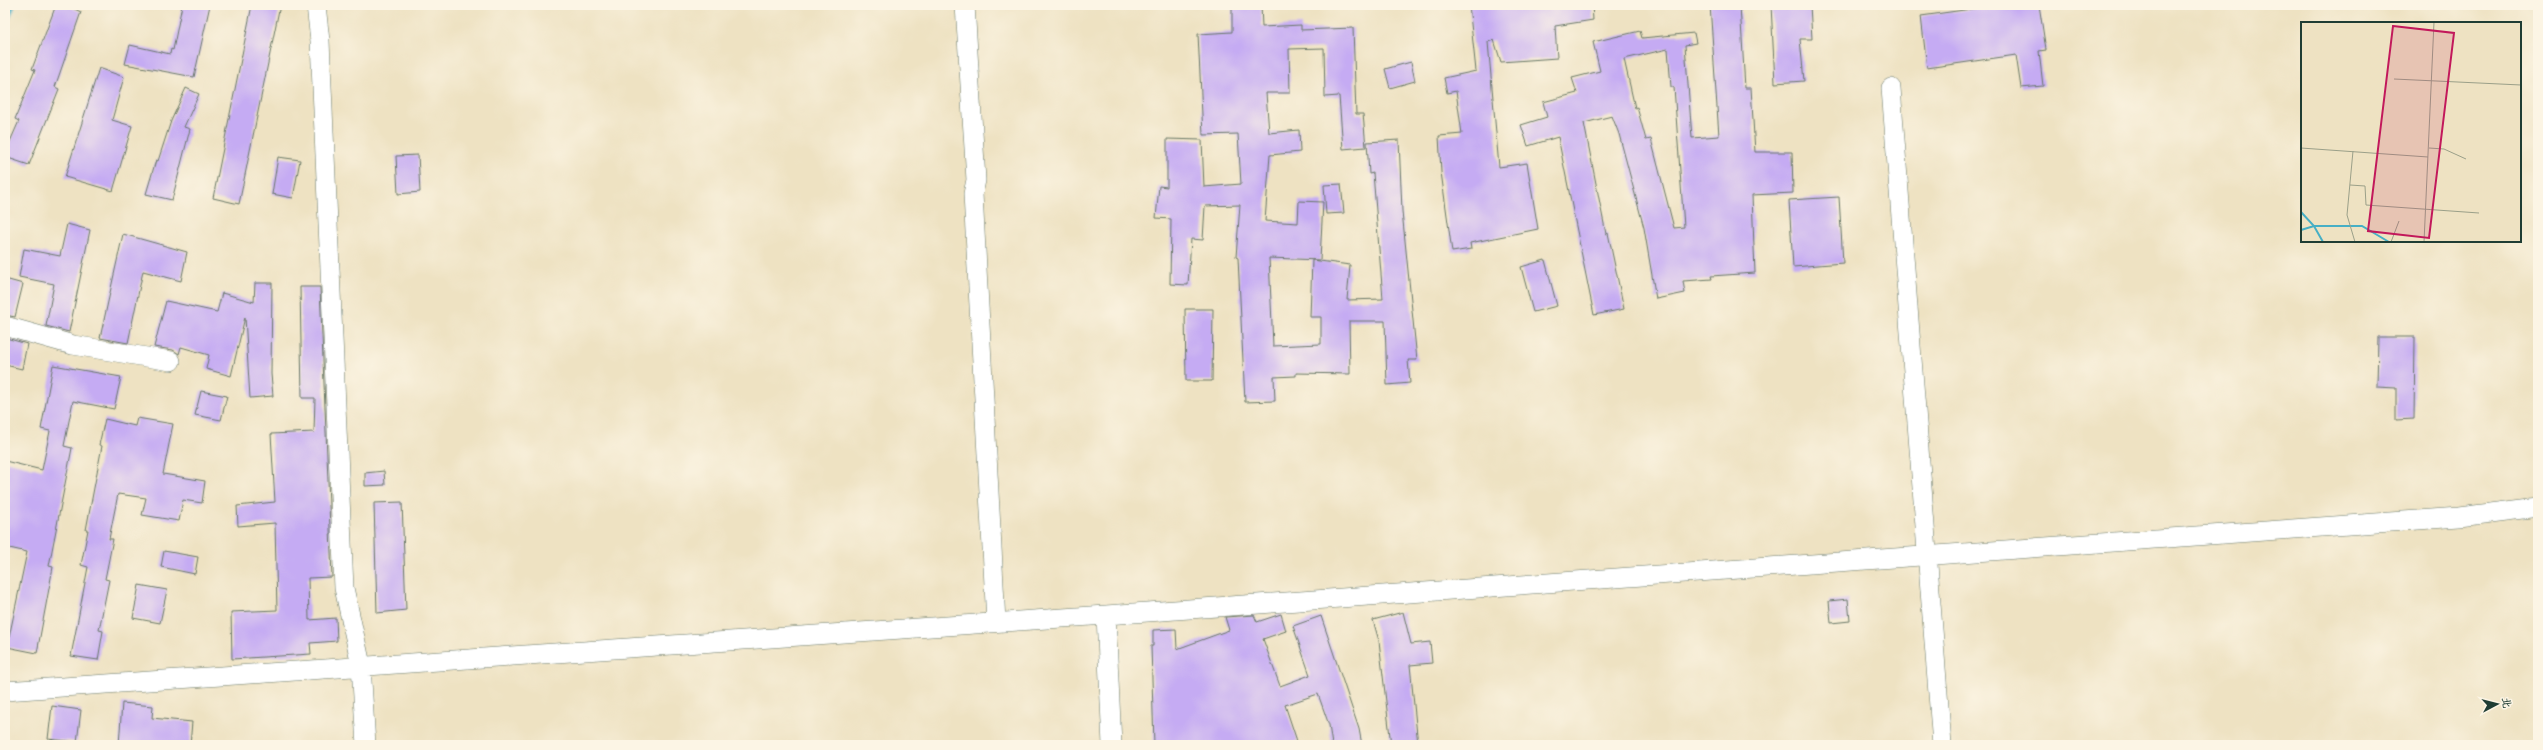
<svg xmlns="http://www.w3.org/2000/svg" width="2543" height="750" viewBox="0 0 2543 750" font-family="'Comic Neue','LXGW WenKai TC',sans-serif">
<rect width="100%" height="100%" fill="#fcf5e5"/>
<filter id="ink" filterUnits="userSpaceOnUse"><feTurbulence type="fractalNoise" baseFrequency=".025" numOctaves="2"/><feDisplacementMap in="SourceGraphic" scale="8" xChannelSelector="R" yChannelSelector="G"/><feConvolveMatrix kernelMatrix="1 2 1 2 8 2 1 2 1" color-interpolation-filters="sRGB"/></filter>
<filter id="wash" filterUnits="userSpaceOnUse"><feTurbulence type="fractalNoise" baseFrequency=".012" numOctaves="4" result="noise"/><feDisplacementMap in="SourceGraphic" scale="16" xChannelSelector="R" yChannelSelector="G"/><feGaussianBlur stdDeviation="0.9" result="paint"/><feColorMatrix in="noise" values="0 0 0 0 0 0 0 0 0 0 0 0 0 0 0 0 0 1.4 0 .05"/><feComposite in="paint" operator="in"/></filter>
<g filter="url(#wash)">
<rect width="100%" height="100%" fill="#eee2c2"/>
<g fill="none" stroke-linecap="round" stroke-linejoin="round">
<path stroke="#46afc5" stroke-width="5.5" d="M5,25L13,5"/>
</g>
<g id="blocks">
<path fill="#c5abf3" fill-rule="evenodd" d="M56,5H66L81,12L55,87L59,89L29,165L5,157V153L19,121L15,119L35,70L32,69Z
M182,5H210L194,77L125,64L130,45L170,54L171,49L173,50Z
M252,5H280L239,204L213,198Z
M1232,5H1261L1262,27L1301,25V30L1353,28L1356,114H1363L1366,147L1343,149L1339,96L1325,97L1324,48L1289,49L1290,93H1266L1269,133L1299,130L1300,152L1270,155L1265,221L1298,223L1299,201L1323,202L1320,260L1269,258L1273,346L1321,344V317H1310L1312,260L1350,265L1347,300L1383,299L1373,173L1369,174L1367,142L1399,140L1402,211L1417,360H1408L1410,383L1387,385L1385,321H1349L1350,374L1296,373V376L1274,377L1275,401L1245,402L1238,258L1236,257L1240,205L1205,206L1203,240L1191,239L1188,285L1170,284L1171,219L1156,218L1159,186L1167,187V139L1202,140L1204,187L1241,184L1238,134L1203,135L1198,34L1232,32Z
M1469,5H1592L1593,20L1555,26L1557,58L1501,62L1494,40L1488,42L1499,167L1527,163L1538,229L1470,243L1471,249L1452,252L1441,172L1439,136L1462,134L1456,91L1447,93L1444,78L1476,71Z
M1710,5H1740L1745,88H1751L1755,152H1792L1793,193L1752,195L1755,273L1711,276L1712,279L1683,281L1685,293L1656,299L1644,228L1619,134L1612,116L1584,123L1606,234L1608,233L1624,309L1594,315L1558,137L1528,146L1521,125L1547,117L1543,102L1577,93L1572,78L1600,71L1593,42L1640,31L1642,38L1694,33L1696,43L1685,45L1692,138L1719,136ZM1668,49L1671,87H1674L1684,227L1674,228L1651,139L1646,140L1637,107L1635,108L1624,59Z
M1771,5H1810L1812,39H1800L1804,81L1775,83Z
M2000,5H2039L2046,50L2039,51L2043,86L2021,88L2016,55L1927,68L1921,16Z
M1411,62L1415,81L1390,88L1385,69Z
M99,68L124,77L112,120L132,126L113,191L65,177Z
M186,88L199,94L184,127L190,129L172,200L146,194L156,160L158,161L171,121Z
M418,155L420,192L398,194L396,156Z
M278,157L300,160L293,198L272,194Z
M1341,184L1344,213L1326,214L1324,185Z
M1839,197L1843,263L1793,267L1789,200Z
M67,224L90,230L69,332L46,326L54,284L19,277L24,249L60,256Z
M123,234L187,252L181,281L143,271L128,343L100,338Z
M1545,260L1557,306L1533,312L1521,267Z
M5,279L23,284L15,317L5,315Z
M255,283H272L271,374L273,396L250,398L245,317L231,376L206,369L209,355L181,347L179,354L173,350L154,347L166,301L217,312L222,293L254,302Z
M300,287H320L332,577L308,578L309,620L336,618L337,641L310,643L311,654L232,659L231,612L277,610L275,523L238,526L237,506L275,502L271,434L314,432L315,398H302Z
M1185,309H1213L1212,381H1186Z
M2378,337H2415L2414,419L2396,420V388L2377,387Z
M6,338L27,344L22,369L5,365Z
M53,365L121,377L114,409L73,401L64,446L72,448L49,566L53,567L37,653L7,647L27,552L5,547V461L42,470L50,431L41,429Z
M201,391L227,396L221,420L195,415Z
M137,418L173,424L163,474L205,481L202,503L183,500L179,521L142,515L146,498L118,494L109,539H113L105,579L109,580L99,630L103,631L98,660L71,656L88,567L81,565L88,530H86L102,446L99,445L105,419L135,426Z
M384,471L385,485L365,486V473Z
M402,502L406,610L377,613L374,503Z
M164,551L198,557L195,574L161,567Z
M139,585L167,590L160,623L133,618Z
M1848,599L1850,621L1831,623L1829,601Z
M1403,612L1411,644L1430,642L1432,663L1410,665L1418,745H1391L1379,641L1373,620Z
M1281,614L1286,631L1263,639L1280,686L1310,675L1293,626L1321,616L1359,729L1362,745H1332L1329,725L1318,694L1285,705L1297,741L1287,745H1154L1151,646H1153V630L1176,629L1177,649L1229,630L1225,617L1254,615L1257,622Z
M122,703L153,706L152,718L192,722L190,745H119Z
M52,706L81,710L77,742L48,739Z"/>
</g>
</g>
<g filter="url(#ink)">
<use href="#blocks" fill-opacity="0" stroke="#677766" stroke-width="1"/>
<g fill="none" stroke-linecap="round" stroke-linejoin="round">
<defs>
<path id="minor" d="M316,5L320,41L344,588L361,665L366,745
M965,5L976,180L973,194L996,622
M1891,88L1942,745
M5,326L73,345L171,361
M1106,615L1112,745
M5,691L1106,615L2459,517L2538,507"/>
</defs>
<use href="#minor" stroke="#677766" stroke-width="20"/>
<use href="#minor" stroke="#fff" stroke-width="19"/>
</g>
</g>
<g transform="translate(2301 22)">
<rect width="220" height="220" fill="#eee2c2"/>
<path fill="none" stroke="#46afc5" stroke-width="2" d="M0,190L13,204L22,220M0,208L13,204H61L88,220"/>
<path fill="none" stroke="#9ba089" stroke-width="1" d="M93,57L220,63M0,126L127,135M128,126L143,127L165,137M52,129L46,193L54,220M49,163L64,164L65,183L178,191M90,220L98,199M123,220L133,0"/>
<path fill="#c2185b" fill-opacity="0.15" stroke="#c2185b" stroke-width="2" d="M92,4L153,11L128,216L67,209Z"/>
<rect width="220" height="220" fill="none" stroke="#1f3d34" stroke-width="2"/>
</g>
<rect width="2543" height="750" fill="none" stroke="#fcf5e5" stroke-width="20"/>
<g transform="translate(2497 704) rotate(83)" stroke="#fcf5e5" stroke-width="3" paint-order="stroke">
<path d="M0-3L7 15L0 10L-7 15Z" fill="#1f3d34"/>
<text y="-6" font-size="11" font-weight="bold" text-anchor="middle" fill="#1f3d34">北</text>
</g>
</svg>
